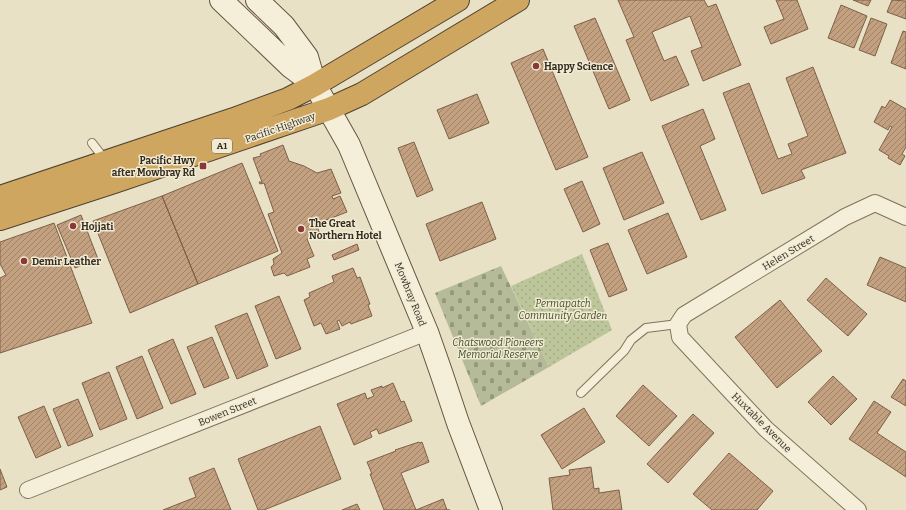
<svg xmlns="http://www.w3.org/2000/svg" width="906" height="510" viewBox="0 0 906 510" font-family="Bitter,serif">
<defs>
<pattern id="cemetery-stones" width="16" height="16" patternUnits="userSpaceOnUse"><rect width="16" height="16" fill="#b5bb99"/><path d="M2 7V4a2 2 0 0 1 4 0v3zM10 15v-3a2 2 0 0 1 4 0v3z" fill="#94987c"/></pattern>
<pattern id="park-dots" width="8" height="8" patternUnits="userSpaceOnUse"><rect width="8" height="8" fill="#bdc59b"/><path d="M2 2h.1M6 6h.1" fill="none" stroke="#a3a985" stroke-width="1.8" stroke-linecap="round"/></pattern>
<pattern id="building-hatch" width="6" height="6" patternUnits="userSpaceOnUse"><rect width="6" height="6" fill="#c2a080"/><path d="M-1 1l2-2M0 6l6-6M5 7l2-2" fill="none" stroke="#9e8368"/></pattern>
</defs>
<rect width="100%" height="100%" fill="#e9e1c6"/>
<path fill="url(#cemetery-stones)" d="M501,266L549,367L481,406L435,293Z"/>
<path fill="url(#park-dots)" d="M582,254L612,330L549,367L511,286Z"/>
<path fill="url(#building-hatch)" stroke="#7e6046" d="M618,0H704L708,7L716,4L741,65L703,81L691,51L702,47L690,16L652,32L664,61L676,56L689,85L651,101L626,40L634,37Z
M776,0H797L808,29L771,44L764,27L784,19Z
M853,0H871L868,6Z
M892,0L906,1V19L887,12Z
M841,5L867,16L854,48L828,38Z
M595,18L630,100L609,109L574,26Z
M871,18L887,24L875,56L859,50Z
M903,31L906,32V69L891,63Z
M543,49L588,157L556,170L511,63Z
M813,67L846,153L801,170L805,178L762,194L723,93L749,83L778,159L792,154L788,144L808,136L786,78Z
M477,94L489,123L449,139L437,110Z
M890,100L906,109V147L902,154L905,156L900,165L888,158L889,156L879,150L892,127L890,126L888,130L874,122L882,106L885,108Z
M703,109L715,139L700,146L726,210L701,220L662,126Z
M414,142L433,190L417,197L398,148Z
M283,145L289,161L304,166L317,173L331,169L341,193L332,196L333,199L340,196L347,212L316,224L320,234L307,239L314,256L307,259L310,267L287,276L284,273L274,276L271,267L274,264L273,259L282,253L268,214L274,212L264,183L260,184L259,182H262L253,158L261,156L260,154Z
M642,152L664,203L624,220L603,168Z
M242,163L278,251L198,284L162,196Z
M582,181L600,224L583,232L564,189Z
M162,196L198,284L130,313L93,221Z
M482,202L496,239L440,261L426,224Z
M668,213L687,257L647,274L628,230Z
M81,215L98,259L75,268L57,225Z
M54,223L92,323L0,353V278L6,275L0,264V242Z
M608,243L627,290L609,297L590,250Z
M357,244L359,250L334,260L332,255Z
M880,257L906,268V302L867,285Z
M353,268L357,278L360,277L370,304L368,305L372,316L351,324L350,322L342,326L339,320L337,321L340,329L326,334L321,323L314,326L304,300L310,297L309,293L334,282L332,276Z
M826,278L867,314L848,336L807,300Z
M279,296L301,349L276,359L255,306Z
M780,300L822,351L777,388L735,337Z
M247,313L268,366L237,379L215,326Z
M212,337L229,378L204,388L187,347Z
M173,339L196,394L171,404L148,350Z
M142,356L163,408L137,419L116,367Z
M109,372L127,419L100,430L82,383Z
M833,376L857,399L831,425L808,402Z
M903,379L906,381V406L891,397Z
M393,383L401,402L404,401L412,421L379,434L377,429L370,432L372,437L354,445L337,404L365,393L367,399L374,396L371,390L382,386V388Z
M643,385L677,416L649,446L616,416Z
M78,399L93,436L68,446L53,409Z
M874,401L891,412L877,433L906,452V477L849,439Z
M44,406L61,447L36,458L18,417Z
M584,408L605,442L562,469L541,435Z
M693,414L714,433L668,483L647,464Z
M320,426L341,479L264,510H258L238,459Z
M419,442L420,443L422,442L429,462L401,473L416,510L443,499L447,510H450H384L370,474H372L367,462L396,451L395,450Z
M729,453L773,491L757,510H712L693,494Z
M591,467L594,489L599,488V493L619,490L622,510H553L549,478L570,475L569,470Z
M214,468L231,510H163L196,497L189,478Z
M0,469L7,487L0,490Z
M357,504L360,510H342Z"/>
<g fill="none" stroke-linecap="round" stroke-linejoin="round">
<defs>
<path id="lane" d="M92,143L106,161
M581,393L624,351L631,340L646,328L678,324"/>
<path id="street" d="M28,490L427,332
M858,510L766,429L680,337L678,324L684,315L845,217L875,203L906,217"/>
<path id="secondary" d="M221,0L291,67L315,85
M257,0L284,26L307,57L315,85L349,145L427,332L441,372L458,423L491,510"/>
<path id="highway" d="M0,197L234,119L288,99L315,85L458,0
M0,219L114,182L329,109L362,94L518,0"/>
</defs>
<use href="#lane" stroke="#82735e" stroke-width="10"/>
<use href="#street" stroke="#82735e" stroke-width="18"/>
<use href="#secondary" stroke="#645541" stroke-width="24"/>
<use href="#highway" stroke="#504231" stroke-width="24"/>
<use href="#lane" stroke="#f5eed8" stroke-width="8"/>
<use href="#street" stroke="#f5eed8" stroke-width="16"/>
<use href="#secondary" stroke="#f5eed8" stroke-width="22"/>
<use href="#highway" stroke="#cea660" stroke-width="22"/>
</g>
<g fill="#8a3a35" stroke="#f1ebd4" stroke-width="1.5">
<circle cx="536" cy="66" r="4"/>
<rect x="199" y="162" width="8" height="8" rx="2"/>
<circle cx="73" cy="226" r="4"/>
<circle cx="301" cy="229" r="4"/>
<circle cx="24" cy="261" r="4"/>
</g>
<g text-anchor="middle" stroke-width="3" stroke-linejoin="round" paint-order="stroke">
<rect fill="#f1ebd4" stroke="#6d6556" stroke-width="1" x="212" y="139" width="20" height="14" rx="3"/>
<g font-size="9" font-weight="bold" fill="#342b20">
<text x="222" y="149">A1</text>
</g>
<g font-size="10" font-weight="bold" fill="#342b20" stroke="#f1ebd4" text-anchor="start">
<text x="544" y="70">Happy Science</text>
<text x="195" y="164" text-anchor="end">Pacific Hwy<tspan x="195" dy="12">after Mowbray Rd</tspan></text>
<text x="309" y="227">The Great<tspan x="309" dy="12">Northern Hotel</tspan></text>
<text x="81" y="230">Hojjati</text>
<text x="32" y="265">Demir Leather</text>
</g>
<g font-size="10" fill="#342b20" stroke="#f1ebd4">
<text transform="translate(280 127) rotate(-19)" y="4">Pacific Highway</text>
<text transform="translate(788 252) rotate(-31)" y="4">Helen Street</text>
<text transform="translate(411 294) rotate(68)" y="4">Mowbray Road</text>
<text transform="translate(227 411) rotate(-22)" y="4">Bowen Street</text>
<text transform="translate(762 422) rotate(45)" y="4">Huxtable Avenue</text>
</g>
<g font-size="10" font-style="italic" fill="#424e29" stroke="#f1ebd4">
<text x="563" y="307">Permapatch<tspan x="563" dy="12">Community Garden</tspan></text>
<text x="498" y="346">Chatswood Pioneers<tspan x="498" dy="12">Memorial Reserve</tspan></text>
</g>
</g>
</svg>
